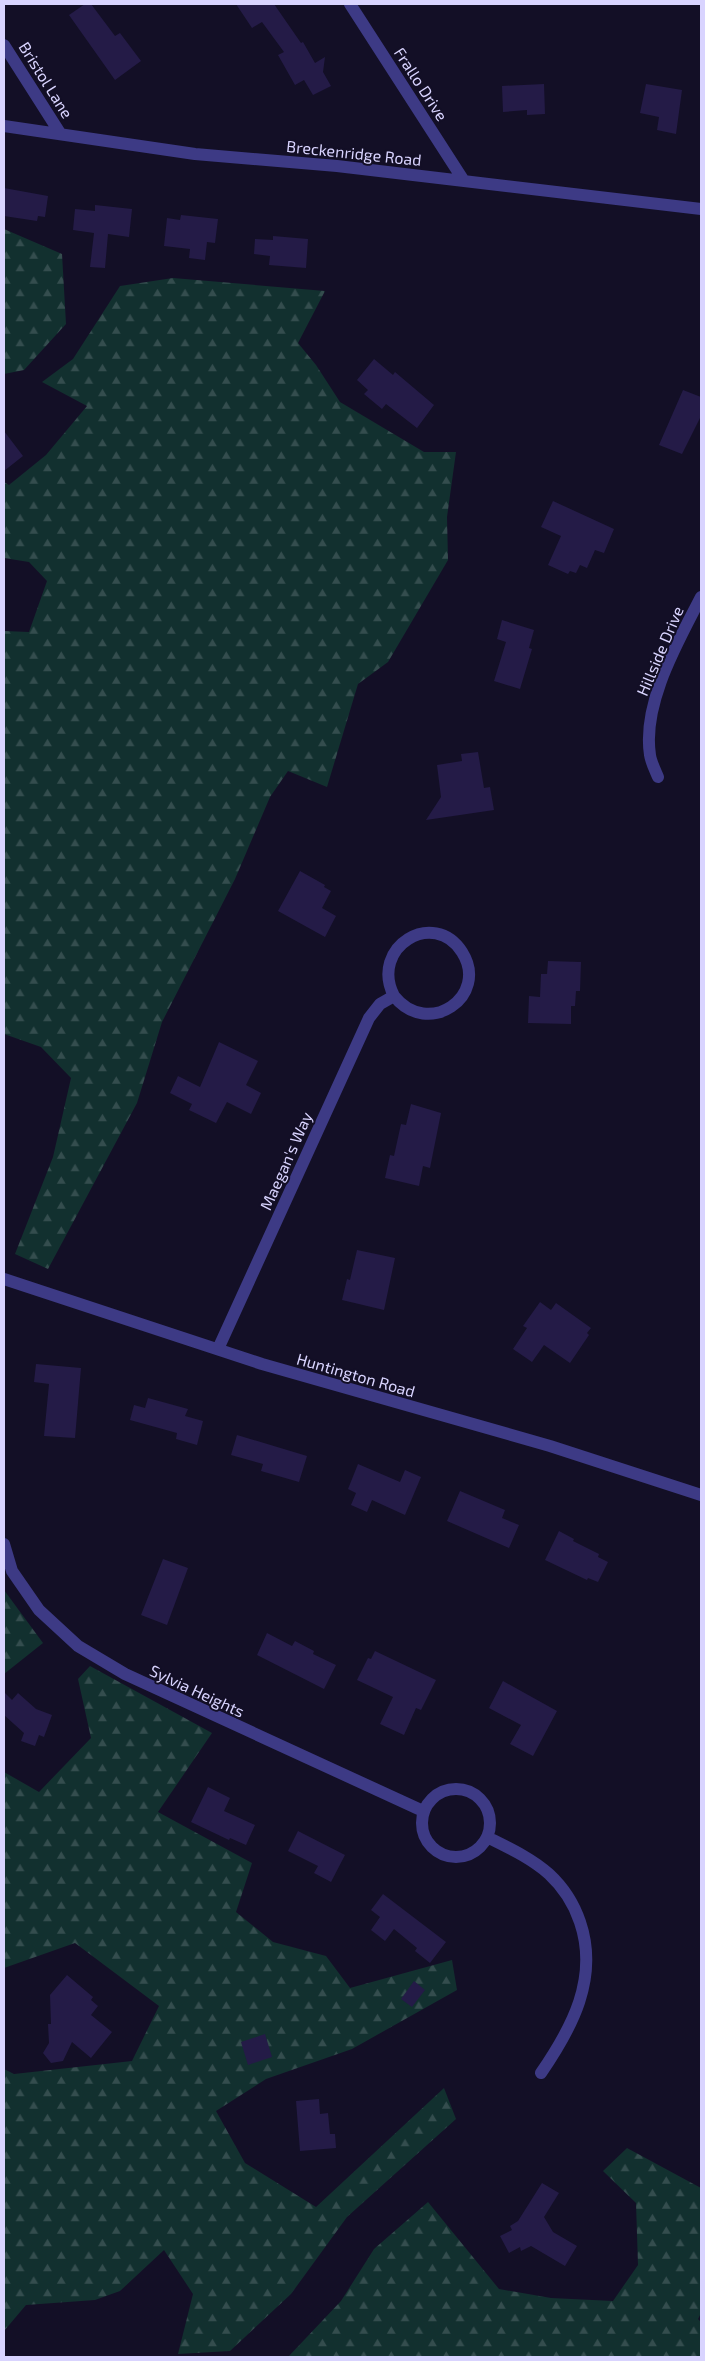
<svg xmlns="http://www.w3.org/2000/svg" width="705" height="2361" viewBox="0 0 705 2361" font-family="'Exo 2',sans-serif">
<defs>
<pattern id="forest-firs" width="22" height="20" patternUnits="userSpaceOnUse" patternTransform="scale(1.25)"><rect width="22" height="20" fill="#12302f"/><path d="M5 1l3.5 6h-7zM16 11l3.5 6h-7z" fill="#344d4e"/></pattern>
</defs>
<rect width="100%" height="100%" fill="#130f26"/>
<path fill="url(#forest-firs)" d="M4,229L62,254L66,324L24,370L4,374Z
M173,278L325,291L298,343L316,365L340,402L424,452H456L447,517L448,560L388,662L358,684L327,787L288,771L270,797L235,879L162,1022L137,1103L48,1269L15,1254L53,1157L71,1078L41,1047L4,1034V631L29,632L47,581L29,562L4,558V482L9,485L46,455L87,406L42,382L73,359L120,286Z
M4,1590L43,1643L4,1674Z
M90,1666L212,1733L158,1812L252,1863L236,1912L273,1942L326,1956L350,1988L452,1960L457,1990L352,2049L266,2079L216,2111L245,2163L316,2207L444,2088L456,2119L347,2217L291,2294L230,2351L178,2354L193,2294L164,2250L120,2291L95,2300L26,2305L4,2331V2069L14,2074L132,2061L159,2006L75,1943L4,1968V1772L39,1792L91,1738L78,1679Z
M627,2148L701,2188V2313L698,2319L701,2322V2357H288L341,2301L374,2249L428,2202L499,2289L551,2298L613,2301L638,2265L636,2203L603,2171Z"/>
<path fill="#241b47" d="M85,4H91L115,36L120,33L141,61L115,80L69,15Z
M236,4H274L301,43L303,42L315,63L325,57L323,72L331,86L313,95L304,80L295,85L278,55L284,52L262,22L252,28Z
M544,84L545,114L527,115V110L503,112L502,86Z
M646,84L682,90L676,134L657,130L659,117L640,113Z
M4,188L48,196L45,217L38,216L37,221L4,216Z
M95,205L132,209L129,237L108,234L105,268L90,267L94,233L73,230L75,209L95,211Z
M181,215L218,219L215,243L207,242L205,260L189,258L190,249L164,246L167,218L180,220Z
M273,236L308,239L306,268L269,265L270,256L254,254L255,239L273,240Z
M374,359L393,375L395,372L434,405L417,428L386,404L382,409L364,394L368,390L357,380Z
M683,390L701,397V416L682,454L659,445Z
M4,431L23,456L4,471Z
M553,501L614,529L604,553L595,550L587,568L580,565L576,573L570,571L568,574L548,565L561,536L541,527Z
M502,620L534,630L529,648L532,649L520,689L494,681L506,642L497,639Z
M478,752L484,788L490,787L494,810L426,820L441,797L437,765L462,761L461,754Z
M300,871L325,885L324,887L331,891L322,908L336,916L325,937L278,911Z
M548,961L581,962L580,991H576L575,1006H571V1024L528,1023L529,996L540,997L541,974H547Z
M219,1042L258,1061L246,1085L261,1093L251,1114L227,1102L216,1123L189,1110L192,1104L170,1093L178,1076L200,1087Z
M411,1104L441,1113L430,1168L423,1166L419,1186L385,1178L390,1155L394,1156L401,1124L406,1125Z
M357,1250L395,1258L384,1310L342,1300L347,1279L350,1280Z
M540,1302L551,1310L556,1303L591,1328L587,1333L589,1335L570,1363L544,1345L532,1362L513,1349L527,1328L523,1326Z
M36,1364L81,1368L75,1438L44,1436L49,1384L34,1382Z
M148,1398L188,1409L185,1416L203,1421L197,1445L176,1439L177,1433L130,1420L134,1405L145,1408Z
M237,1435L307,1456L299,1482L261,1471L263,1464L231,1455Z
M358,1464L400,1482L405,1470L421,1477L405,1515L372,1500L367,1512L351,1505L356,1493L348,1489Z
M460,1491L505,1510L502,1518L519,1525L509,1548L447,1521Z
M559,1531L574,1539L573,1541L599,1554L598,1557L608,1562L598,1582L588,1578L587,1580L545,1560Z
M163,1559L188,1568L167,1625L141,1615Z
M267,1633L292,1646L295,1641L314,1651L313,1654L336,1665L324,1689L257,1655Z
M375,1651L436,1680L421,1710L416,1708L404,1735L380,1724L393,1697L357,1680L368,1658L371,1659Z
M503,1681L557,1711L533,1756L510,1744L521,1725L489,1708Z
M4,1692L12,1700L18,1693L36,1709L52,1715L44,1737L39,1735L35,1746L21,1741L24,1733L4,1715Z
M208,1787L230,1798L224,1811L255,1825L246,1845L230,1838L229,1840L191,1822Z
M298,1831L345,1855L331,1882L314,1873L318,1866L288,1851Z
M383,1894L446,1942L430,1963L415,1951L417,1948L394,1929L385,1941L371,1930L380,1917L371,1910Z
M67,1975L93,1997L91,2000L98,2006L91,2015L112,2032L91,2058L72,2042L63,2061L51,2063L43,2053L49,2043L48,2024H51L50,1995Z
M414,1981L425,1990L412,2007L401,1999Z
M265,2034L272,2057L248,2065L241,2042Z
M319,2099L320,2114L328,2113L330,2134H335L336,2148L300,2151L296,2101Z
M542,2183L559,2193L544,2217L553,2232L577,2246L565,2266L531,2246L521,2251L520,2247L509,2253L500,2236L512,2230L510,2226L518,2221Z"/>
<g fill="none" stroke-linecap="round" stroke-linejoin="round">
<path stroke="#3d3a85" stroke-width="12" d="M350,4L464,181
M4,45L60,133
M4,126L195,154L337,166L701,209
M658,777C655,770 651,762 650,755C642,703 678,642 701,597
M4,1279L262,1364L550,1446L701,1495
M218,1349L369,1018L380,1004L394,996C369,947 434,908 462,952C490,996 428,1039 394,996
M4,1544L12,1571L39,1610L78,1646L125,1674L423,1811
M422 1823a34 34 0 1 1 68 0a34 34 0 1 1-68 0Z
M487,1837C509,1848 531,1858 549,1874C563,1887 574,1904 580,1922C599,1978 572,2028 541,2073"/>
</g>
<g text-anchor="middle" stroke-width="4" stroke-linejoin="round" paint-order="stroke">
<g font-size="16" fill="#d9d4ff" stroke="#130f26">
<text transform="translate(46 80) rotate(58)" y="6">Bristol Lane</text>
<text transform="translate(421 84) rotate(57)" y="6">Frallo Drive</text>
<text transform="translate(354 153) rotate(6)" y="6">Breckenridge Road</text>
<text transform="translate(660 651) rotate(-67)" y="6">Hillside Drive</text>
<text transform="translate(286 1161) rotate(-66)" y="6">Maegan's Way</text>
<text transform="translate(356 1375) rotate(16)" y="6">Huntington Road</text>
<text transform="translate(197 1691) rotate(25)" y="6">Sylvia Heights</text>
</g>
</g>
<rect width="705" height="2361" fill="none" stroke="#d9d4ff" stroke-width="10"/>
</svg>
